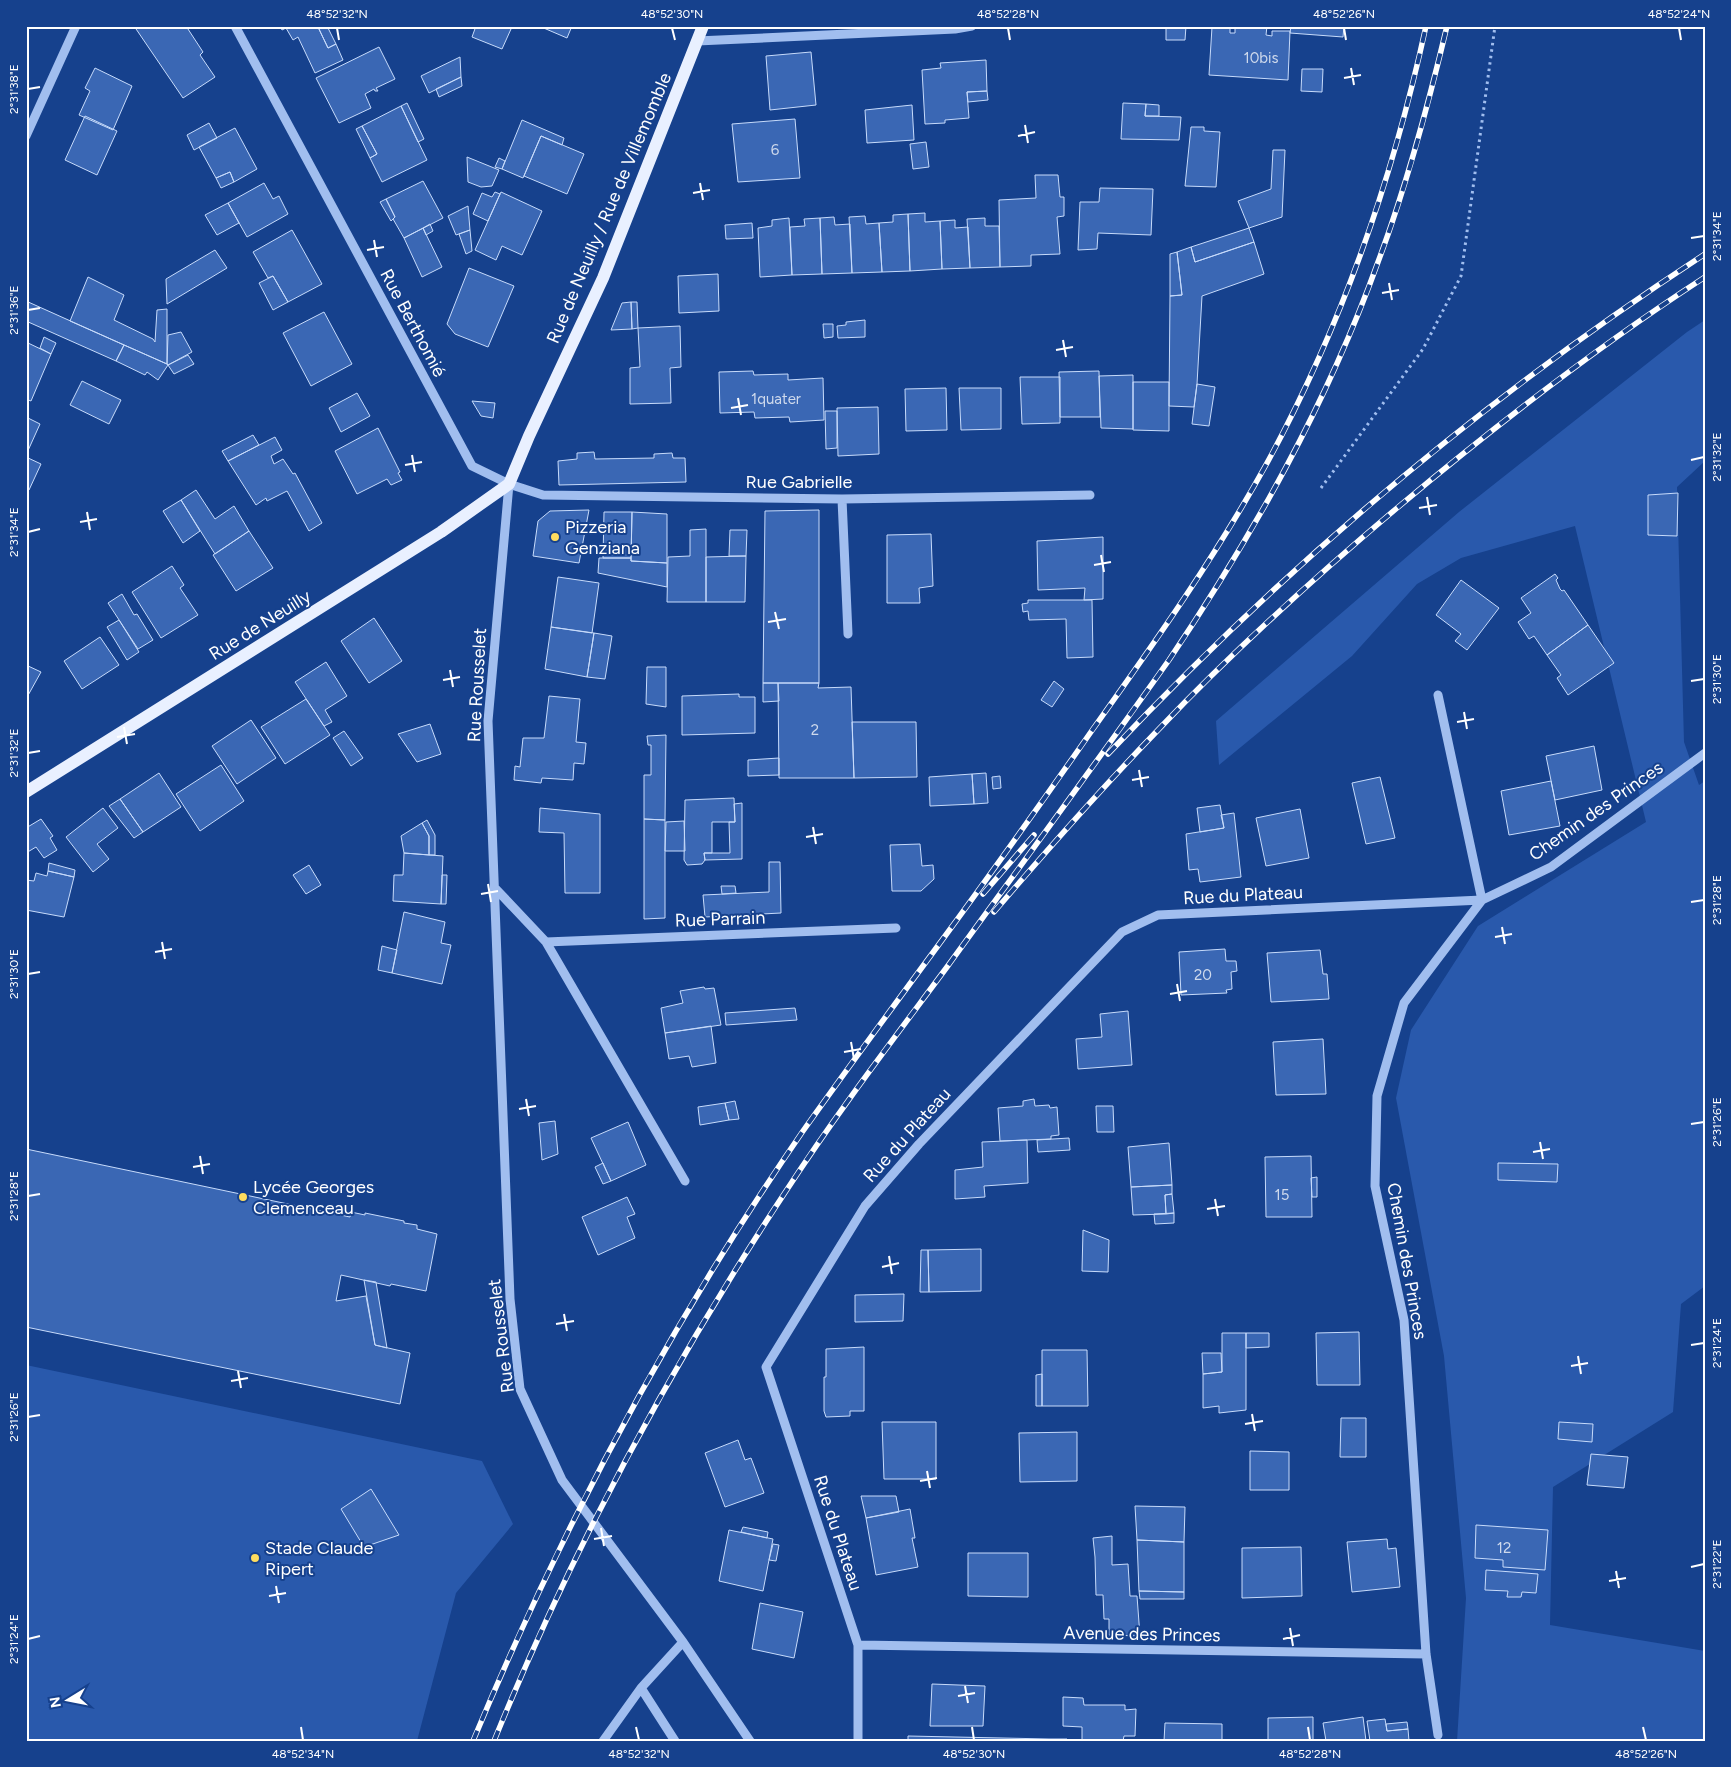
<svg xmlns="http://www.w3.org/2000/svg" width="1731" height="1767" viewBox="0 0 1731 1767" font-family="Figtree,sans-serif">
<rect width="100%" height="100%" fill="#16418d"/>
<path fill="#2959ac" d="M1705,320V461L1677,487L1684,742L1699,785L1705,781V1286L1681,1304L1673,1412L1553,1487L1550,1625L1705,1651V1741H1457L1466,1598L1444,1356L1396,1098L1411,1030L1478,926L1646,822L1575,526L1461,558L1417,584L1352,656L1219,765L1216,721L1459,512L1687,332Z
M26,1365L482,1461L513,1524L456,1593L417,1741H26Z"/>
<path fill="#3a67b4" stroke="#c7dbfb" d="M134,26H186L203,52L200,55L215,77L183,98Z
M280,26H319L318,27L328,48L336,44L343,60L315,73L298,37L293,40L286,28L282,30Z
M327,26L336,44L328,48L318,27Z
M476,26H504L511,29L502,49L472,37Z
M539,26H572L567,38Z
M1166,26H1186L1185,40H1166Z
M1235,26H1267L1266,35L1272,36V31H1290L1288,80L1209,75L1212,27H1230V33H1235Z
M1291,26H1344L1343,37L1290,33Z
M379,47L395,79L376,88L378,91H375L374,89L365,94L371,108L339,123L316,78Z
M811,52L816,105L770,110L766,56Z
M460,57L461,77L429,93L421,76Z
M986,60L987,91L967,92L969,118L945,120V123L925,124L922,70L941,68L940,63Z
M95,68L132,86L113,130L79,115L90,91L85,88Z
M1302,69H1323L1322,92L1301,91Z
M461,77L462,86L439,97L436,89Z
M987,91L988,100L968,102L967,92Z
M407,103L424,139L418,142L401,106Z
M1123,103L1146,104L1145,116L1181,117L1179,140L1121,139Z
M1146,104L1159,105V116H1145Z
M912,105L914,140L867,143L865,110Z
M401,106L427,160L382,182L370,158L377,154L362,126Z
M85,116L117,131L97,175L65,160Z
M795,119L800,178L738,182L732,124Z
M522,120L564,138L562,145L541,136L523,178L502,169Z
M209,123L217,138L194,150L187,135Z
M362,126L377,154L370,158L356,129Z
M1191,127H1204V131L1220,132L1216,187L1185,186Z
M235,128L257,169L234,182L230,172L216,178L199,147Z
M541,136L584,154L567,194L524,176Z
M926,142L929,167L913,169L910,144Z
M1273,150H1285L1282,217L1249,228L1238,201L1271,189Z
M467,157L499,170L492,186L481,187L468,182Z
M499,158L505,161L502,169L495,167Z
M230,172L234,182L221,188L216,178Z
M1035,175H1058L1060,197H1064V216L1057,217L1060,254L1031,255V266L1000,267L999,200L1036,198Z
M423,181L443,218L404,238L393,219L395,217L386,199Z
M264,183L273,199L279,196L288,214L247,237L228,203Z
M1100,188L1153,189L1151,235L1098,233L1097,249L1078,250L1080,202H1099Z
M495,192L500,194L488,221L473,214L482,193L492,197Z
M501,192L542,211L522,255L502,246L496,260L475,250Z
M386,199L395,217L391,221L380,202Z
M228,203L239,223L217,235L205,215Z
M468,206L470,230L456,235L448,216Z
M925,213V222L940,221L942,269L910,271L908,214Z
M908,214L910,271L882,272L879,223L893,222V215Z
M865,216L866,224L879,223L882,272L852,273L849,217Z
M834,217L835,225L850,224L852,273L822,274L820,218Z
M789,218L792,275L760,277L758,228L772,226V220Z
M820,218L822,274L792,275L790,227L805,226L804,219Z
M985,218V226H999L1000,267L970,268L967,219Z
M955,220V228L968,227L970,268L942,269L940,221Z
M752,223L753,238L726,239L725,225Z
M430,224L433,231L426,235L423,228Z
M423,228L442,267L422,277L404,238Z
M1249,228L1254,242L1195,262L1191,247Z
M292,230L322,284L288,302L273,276L268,278L253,252Z
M470,230L472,251L466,254L459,234Z
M1254,242L1264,274L1202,296L1197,384L1194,407L1169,406L1170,296L1182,295L1177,252L1191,247L1195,262Z
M215,250L227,268L167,304L166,279Z
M1177,252L1182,295L1170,296V254Z
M469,268L514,286L488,347L455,334L447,324Z
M718,274L719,311L679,313L678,276Z
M273,276L288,302L273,310L259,283Z
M88,277L124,295L114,320L153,339L155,342L157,310L167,309V364L70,321Z
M26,301L124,345L116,361L26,321Z
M631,302H637L638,328L632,329Z
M631,302L632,329L611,330L622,303Z
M324,312L352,364L311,386L283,333Z
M865,320V337L838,338L837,326L846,325V322Z
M823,324H833V337L824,338Z
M680,326L681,367L670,368L671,403L630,404V368L640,367L638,328Z
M181,332L192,352L168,365L167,364L168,335Z
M44,337L56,343L51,354L40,348Z
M26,342L51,354L31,401L26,399Z
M124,345L167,364L168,365L158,380L147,372L145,375L116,361Z
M188,355L194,364L174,374L168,365Z
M753,371L754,375L788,374V380L823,378L824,420L790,422L789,417L755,418L754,412L720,413L719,372Z
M1099,371L1100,417H1060L1059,372Z
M1133,375V429L1101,428L1099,376Z
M1020,377H1060V423L1022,424Z
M82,381L121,400L109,424L70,405Z
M1133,382H1169V431L1133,430Z
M1197,384L1215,387L1209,426L1192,424Z
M946,388L947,430L906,431L905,389Z
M959,388H1001V429L961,430Z
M357,393L370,416L341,432L329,408Z
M472,401L495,403L493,418L481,416Z
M878,407L879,454L838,456L837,408Z
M825,411H837V448L826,449Z
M26,417L40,424L26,455Z
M378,428L400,472L398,473L402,480L391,485L387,479L357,494L335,451Z
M253,435L259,445L228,461L222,451Z
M275,437L282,450L271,456L274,464L283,459L293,474L295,473L322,523L309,531L287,491L267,501L266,498L256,505L228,461Z
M594,452L595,459L654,458V454L672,453L673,458H685L686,482L559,485L558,461L577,459V453Z
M26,457L41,464L29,490L26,488Z
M196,490L215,519L234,506L249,531L215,554L181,500Z
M1678,493L1677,536L1648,535V495Z
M181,500L200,531L183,543L163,511Z
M589,510L579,563L533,556L538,521L550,511Z
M819,510V683H763L765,511Z
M604,512H632L631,558H603Z
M632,512L667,514V563L631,561Z
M706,529V602H667L668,557L690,556V530Z
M730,530H747L746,556H729Z
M249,531L273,568L236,591L213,555Z
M931,534L933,586L919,588L920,603H887V535Z
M1103,537V599L1084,600L1085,588L1038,590L1037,541Z
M746,556L745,602H706V557Z
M599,558H631V561L667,563V587L598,573Z
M172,566L184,585L180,588L198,615L161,638L132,592Z
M1555,574L1558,578L1556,580L1560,589L1562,591L1564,590L1588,625L1547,655L1534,636L1529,639L1518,622L1531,613L1521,598Z
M558,577L599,583L592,633L551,627Z
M1461,580L1499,608L1467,650L1455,641L1461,634L1436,615Z
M122,594L134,615L137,614L153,640L138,649L108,603Z
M1028,600H1092L1093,657L1067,658L1066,619L1029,620L1028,611L1023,612L1022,604L1028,603Z
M374,618L402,661L369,683L341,641Z
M119,620L139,652L127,660L107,627Z
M1588,625L1614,663L1568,695L1557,678L1561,675L1547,655Z
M551,627L594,633L587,677L545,669Z
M594,633L612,636L605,679L587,677Z
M100,637L119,665L82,689L64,661Z
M326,662L347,696L325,710L332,722L324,726L295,682Z
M26,665L41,672L26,699Z
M647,667H666V707L646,704Z
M1054,681L1064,689L1052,707L1041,700Z
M763,683H778L779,701L763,702Z
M778,683H819L818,688L851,687L854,778H779Z
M739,694V697H755V733L682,735V696Z
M549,696L580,699L576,742L586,743L584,764L574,763L573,780L542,778L541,783L514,780L515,766L520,767L523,738H544Z
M306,699L330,735L285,764L261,727Z
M251,720L276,758L237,784L212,746Z
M852,722H916L917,777L854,778Z
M430,724L441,754L417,762L398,734Z
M344,731L363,758L351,766L333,738Z
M666,735L665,820L644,819V775H651V745H648L647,736Z
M1594,746L1602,790L1555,800L1546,756Z
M779,758V775L748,776V760Z
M221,765L244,801L200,831L176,794Z
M159,773L181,807L143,832L120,799Z
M986,773L988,803L974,804L972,774Z
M972,774L974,804L930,806L929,777Z
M1000,776L1001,788L993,789L992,777Z
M1380,777L1395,838L1366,844L1352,783Z
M1551,781L1560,826L1509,835L1501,791Z
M734,798L735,822H712V853H704L705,860L702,864L687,865L684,860L685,800Z
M120,799L143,832L134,838L109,806Z
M742,803V859L705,860L704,853H730L729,822H735L734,804Z
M1220,805L1224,828L1200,832L1197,808Z
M103,808L118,828L97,844L109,859L93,872L66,837Z
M540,808L600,814V893H565L564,833L539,832Z
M1300,809L1309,858L1266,866L1256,818Z
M1234,813L1241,877L1200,882L1198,869L1189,870L1186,834L1224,828L1221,815Z
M41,819L53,836L50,838L57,850L44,858L36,847L26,853V828Z
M644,819L665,820V918L644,919Z
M427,820L435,835V855H429V836L422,823Z
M684,821L685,851H665L666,822Z
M422,823L429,836V855L404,853L401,836Z
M920,844L922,866L933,865L934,879L921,891H892L890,845Z
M404,853L443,856L441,904L393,901L394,875H403Z
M769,862H780L781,913L705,917L703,895L769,892Z
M49,863L75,870L74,877L48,871Z
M309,865L321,885L306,894L293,875Z
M48,871L74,877L64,917L26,910V880L34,881L36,873L47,876Z
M442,875H447L446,904H441Z
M721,886H735L736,893L722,894Z
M404,912L445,922L441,943L451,945L442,984L392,973Z
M382,946L397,950L392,973L378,970Z
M1225,949L1226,961H1236L1237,971L1231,972L1232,989L1226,990L1227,993L1181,995L1179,952Z
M1320,950L1323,974H1327L1329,999L1271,1002L1267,953Z
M704,987L705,989L714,988L721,1025L665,1033L661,1008L683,1003L680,991Z
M795,1008L797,1020L726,1025L725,1013Z
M1128,1011L1132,1065L1078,1069L1076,1039L1102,1037L1100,1014Z
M711,1026L716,1063L692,1067L689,1056L669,1059L665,1033Z
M1323,1039L1326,1094L1276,1095L1273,1042Z
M1034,1099L1035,1106L1049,1105L1050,1108L1057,1107L1059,1135L1051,1136V1139L1000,1141L998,1108L1023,1106V1101Z
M735,1101L739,1119L729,1120L725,1103Z
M725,1103L729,1120L700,1125L698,1107Z
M1096,1106H1113L1114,1132H1097Z
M555,1121L558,1154L542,1160L539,1123Z
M628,1122L646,1165L611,1181L591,1138Z
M1069,1138L1070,1150L1038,1152L1037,1140Z
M1027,1140L1028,1183L984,1186L985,1197L955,1199V1170L983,1167L982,1142Z
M1169,1143L1172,1185L1131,1187L1128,1147Z
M26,1149L350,1217L351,1212L365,1215V1213L404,1221V1223L417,1225V1229L437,1234L426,1291L391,1284L390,1286L341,1275L336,1301L366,1296L375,1345L410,1353L400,1404L26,1327Z
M1311,1156L1312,1217H1266L1265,1157Z
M603,1163L611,1181L603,1184L595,1167Z
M1498,1163L1558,1164L1557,1182L1498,1180Z
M1317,1177V1197H1312L1311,1178Z
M1172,1185V1194L1165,1195L1166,1214L1133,1215L1131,1187Z
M1172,1194L1174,1213L1166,1214L1165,1195Z
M627,1197L635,1214L627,1217L635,1238L598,1255L582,1217Z
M1174,1213V1223L1155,1224L1154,1214Z
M1083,1230L1109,1240L1108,1272L1082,1271Z
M981,1249V1291L929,1292L928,1250Z
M921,1250H928L929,1292H920Z
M364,1280L376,1282L387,1348L375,1345Z
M904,1294L903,1321L855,1322V1295Z
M1359,1332L1360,1385H1317L1316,1333Z
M1222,1333H1246V1410L1219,1413V1406L1203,1408V1374L1222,1372Z
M1246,1333H1269V1347L1246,1348Z
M864,1347V1411H850V1416L826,1417L824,1411V1377H826V1349Z
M1042,1350H1087L1088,1406H1042Z
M1202,1353H1221L1222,1372L1203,1374Z
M1042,1374V1406H1036V1375Z
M1341,1418H1366V1457H1340Z
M882,1422H936V1479H884Z
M1559,1422L1593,1424L1592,1442L1558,1439Z
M1077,1432V1481L1020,1482L1019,1433Z
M738,1440L745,1460L751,1458L764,1493L725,1507L705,1453Z
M1250,1451L1289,1452V1490H1250Z
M1591,1454L1628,1457L1624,1488L1587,1485Z
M371,1489L399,1535L364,1547L341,1509Z
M861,1496H896L899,1512L866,1518Z
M1135,1506L1185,1507L1184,1542L1137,1540Z
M910,1509L915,1538H912L918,1567L876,1575L866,1518Z
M1476,1525L1548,1530L1545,1570L1503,1567V1560L1475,1558Z
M743,1527L768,1532L767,1538L741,1532Z
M729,1530L773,1539L763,1591L719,1581Z
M1112,1536V1565L1128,1564L1130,1596H1137L1140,1636L1109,1635V1619H1104L1103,1595H1096L1095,1557L1093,1538Z
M1387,1539L1388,1549L1396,1548L1400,1587L1352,1592L1347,1542Z
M1137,1540L1184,1542V1592L1139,1591Z
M773,1544L779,1545L776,1561L769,1560Z
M1301,1547L1302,1596L1242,1598V1548Z
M968,1553H1028V1597L968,1596Z
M1486,1570L1538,1574L1536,1593L1522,1592L1521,1597H1507L1508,1591L1485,1590Z
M1139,1591L1184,1592V1599H1140Z
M760,1603L803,1612L794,1658L752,1649Z
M932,1684L985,1686L983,1726H930Z
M1063,1697L1083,1698L1084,1705H1125V1710L1136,1709L1135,1736H1124L1123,1741L1082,1740V1727L1063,1726Z
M1313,1717V1741H1268V1718Z
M1363,1717L1366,1741H1326L1323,1723Z
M1385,1719L1387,1731L1408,1729L1409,1741H1370L1367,1721Z
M1407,1722L1408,1729L1387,1731L1386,1724Z
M1165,1723L1222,1724V1741H1164Z
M908,1736L1049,1739H1067V1741H908Z"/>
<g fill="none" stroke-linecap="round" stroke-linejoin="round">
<path stroke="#a1beef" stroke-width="3" stroke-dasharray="2.5 4" stroke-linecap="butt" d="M1321,488L1423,349L1461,276L1495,26"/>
<path stroke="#a1beef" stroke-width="9" d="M235,26L472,466L509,484L543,495L842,499L1090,495
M697,41L955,29L972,26
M26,136L76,26
M509,484L488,721L510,1299L520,1389L562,1480L683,1642L750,1741
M842,499L848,634
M495,888L546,942L685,1181
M546,942L896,928
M858,1645L1426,1654
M641,1688L675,1741
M1438,1735L1426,1654L1404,1320L1375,1186L1377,1096L1404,1003L1482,900L1551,867L1705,753
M603,1741L641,1688L683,1642
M858,1741V1645L766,1367L865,1206L919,1144L1122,932L1158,915L1482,900L1438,695"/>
<path stroke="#e9f0ff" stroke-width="12" d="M26,792L441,532L509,484L529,436L603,278L703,26"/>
<defs>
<path id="rail" d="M1108,754C1286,565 1487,396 1705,254
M983,894L1034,835
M994,912C1047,850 1101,789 1158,730C1233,651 1314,578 1397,508C1496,425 1597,347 1705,277
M473,1741C562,1527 671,1322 803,1131C847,1069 892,1008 937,947C990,875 1042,802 1093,729C1155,642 1216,556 1267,463C1341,327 1393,178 1426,26
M494,1741C572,1549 672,1364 786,1191C836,1114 892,1041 947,967C1021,865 1096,763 1169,660C1253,535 1327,404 1378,262C1407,185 1428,106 1447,26"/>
</defs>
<use href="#rail" stroke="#fff" stroke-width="5.5"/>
<use href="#rail" stroke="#16418d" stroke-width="4" stroke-dasharray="11" stroke-linecap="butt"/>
</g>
<path fill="none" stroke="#fff" stroke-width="2" d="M337,28L339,40M672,28L675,40M1008,28L1010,40M1344,28L1346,40M1679,28L1681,40M1351,68L1354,85M1344,78L1361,75M28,89L40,87M1025,125L1028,143M1018,136L1035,132M700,183L703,200M693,193L710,190M1691,238L1704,236M374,240L377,257M367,250L384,247M1389,283L1392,300M1382,293L1399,290M28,310L40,308M1063,340L1066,357M1056,350L1073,347M738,398L741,415M731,408L748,405M412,455L415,472M1691,460L1704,457M405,465L422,462M1427,497L1430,515M1419,508L1437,505M87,512L90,530M80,522L97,519M28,532L40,529M1101,555L1104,572M1094,565L1111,562M775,612L779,629M768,622L786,619M450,670L453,687M443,680L460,677M1691,681L1704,679M1464,712L1467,729M1457,722L1474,719M124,727L127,744M117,737L135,734M28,753L40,751M1139,770L1142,787M1132,780L1149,777M813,827L816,844M806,837L823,834M488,884L491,902M481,894L498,891M1691,902L1704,900M1502,927L1505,944M1495,937L1512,934M162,942L165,959M155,952L172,949M28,974L40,972M1177,984L1180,1001M1170,994L1187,991M851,1042L854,1059M844,1052L861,1049M526,1099L529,1116M519,1109L536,1106M1691,1124L1704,1122M1540,1142L1543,1159M1533,1152L1550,1149M200,1156L203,1174M193,1167L210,1164M28,1196L40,1194M1215,1199L1218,1216M1207,1209L1225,1206M889,1256L892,1274M882,1267L899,1263M564,1314L567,1331M556,1324L574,1321M1691,1345L1704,1343M1578,1356L1581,1374M1571,1366L1588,1363M238,1371L241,1388M231,1381L248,1378M1252,1414L1255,1431M28,1417L40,1415M1245,1424L1263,1421M927,1471L930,1488M920,1481L937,1478M601,1528L604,1546M594,1539L612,1536M1691,1567L1704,1564M1616,1571L1619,1588M1609,1581L1626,1578M276,1586L279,1603M269,1596L286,1593M1290,1628L1293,1646M28,1639L40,1636M1283,1639L1300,1635M965,1686L968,1703M958,1696L975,1693M301,1727L303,1740M636,1727L639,1740M972,1727L974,1740M1308,1727L1310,1740M1643,1727L1646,1740"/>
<g fill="#ffdd5f" stroke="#16418d" stroke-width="2">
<circle cx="555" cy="537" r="5"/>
<circle cx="243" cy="1197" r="5"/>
<circle cx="255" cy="1558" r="5"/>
</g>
<g text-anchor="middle" stroke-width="4" stroke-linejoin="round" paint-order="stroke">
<g font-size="15" fill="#ced9ec">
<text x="1261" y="63">10bis</text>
<text x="775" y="155">6</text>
<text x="776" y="404">1quater</text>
<text x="815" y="735">2</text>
<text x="1203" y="980">20</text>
<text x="1282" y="1200">15</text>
<text x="1504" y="1553">12</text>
</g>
<g font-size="18" fill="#fff" stroke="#16418d">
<text transform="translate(609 208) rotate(-67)" y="6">Rue de Neuilly / Rue de Villemomble</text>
<text transform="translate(413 323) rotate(62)" y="6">Rue Berthomié</text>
<text x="799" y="488">Rue Gabrielle</text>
<text transform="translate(260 625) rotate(-32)" y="6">Rue de Neuilly</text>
<text transform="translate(477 685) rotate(-87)" y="6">Rue Rousselet</text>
<text transform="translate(1596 811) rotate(-35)" y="6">Chemin des Princes</text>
<text transform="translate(1243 895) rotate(-3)" y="6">Rue du Plateau</text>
<text transform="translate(720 919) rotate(-2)" y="6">Rue Parrain</text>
<text transform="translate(907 1135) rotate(-48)" y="6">Rue du Plateau</text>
<text transform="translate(1407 1261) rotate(80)" y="6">Chemin des Princes</text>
<text transform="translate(501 1336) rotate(-97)" y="6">Rue Rousselet</text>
<text transform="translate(838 1533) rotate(72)" y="6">Rue du Plateau</text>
<text transform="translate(1142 1634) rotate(1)" y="6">Avenue des Princes</text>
</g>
<g font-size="18" fill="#fff" stroke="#16418d" text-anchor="start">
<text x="565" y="533">Pizzeria<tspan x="565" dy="21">Genziana</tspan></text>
<text x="253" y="1193">Lycée Georges<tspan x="253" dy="21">Clemenceau</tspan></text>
<text x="265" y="1554">Stade Claude<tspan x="265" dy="21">Ripert</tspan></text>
</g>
</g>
<rect width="1731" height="1767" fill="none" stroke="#16418d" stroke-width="55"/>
<g transform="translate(68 1700) rotate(260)" stroke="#16418d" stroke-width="4" paint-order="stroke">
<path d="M0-4L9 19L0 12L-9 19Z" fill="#ffffff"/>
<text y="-8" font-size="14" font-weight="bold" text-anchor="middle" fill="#ffffff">N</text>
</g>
<rect x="28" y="28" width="1676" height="1712" fill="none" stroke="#fff" stroke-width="2"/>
<g font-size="12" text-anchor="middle" fill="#fff">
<text x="337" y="18">48°52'32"N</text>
<text x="672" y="18">48°52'30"N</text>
<text x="1008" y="18">48°52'28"N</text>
<text x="1344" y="18">48°52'26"N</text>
<text x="1679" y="18">48°52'24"N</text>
<text transform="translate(14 89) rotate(-90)" y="4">2°31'38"E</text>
<text transform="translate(1717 236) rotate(-90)" y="4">2°31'34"E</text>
<text transform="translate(14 310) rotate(-90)" y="4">2°31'36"E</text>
<text transform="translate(1717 457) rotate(-90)" y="4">2°31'32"E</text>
<text transform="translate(14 532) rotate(-90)" y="4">2°31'34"E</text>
<text transform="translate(1717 679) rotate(-90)" y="4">2°31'30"E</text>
<text transform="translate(14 753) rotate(-90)" y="4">2°31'32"E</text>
<text transform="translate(1717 900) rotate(-90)" y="4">2°31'28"E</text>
<text transform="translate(14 974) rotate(-90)" y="4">2°31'30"E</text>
<text transform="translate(1717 1122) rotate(-90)" y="4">2°31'26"E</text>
<text transform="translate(14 1196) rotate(-90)" y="4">2°31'28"E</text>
<text transform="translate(1717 1343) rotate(-90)" y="4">2°31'24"E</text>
<text transform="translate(14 1417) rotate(-90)" y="4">2°31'26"E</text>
<text transform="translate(1717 1564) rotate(-90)" y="4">2°31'22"E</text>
<text transform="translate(14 1639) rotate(-90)" y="4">2°31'24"E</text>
<text x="303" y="1758">48°52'34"N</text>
<text x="639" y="1758">48°52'32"N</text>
<text x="974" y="1758">48°52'30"N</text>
<text x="1310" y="1758">48°52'28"N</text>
<text x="1646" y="1758">48°52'26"N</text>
</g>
</svg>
